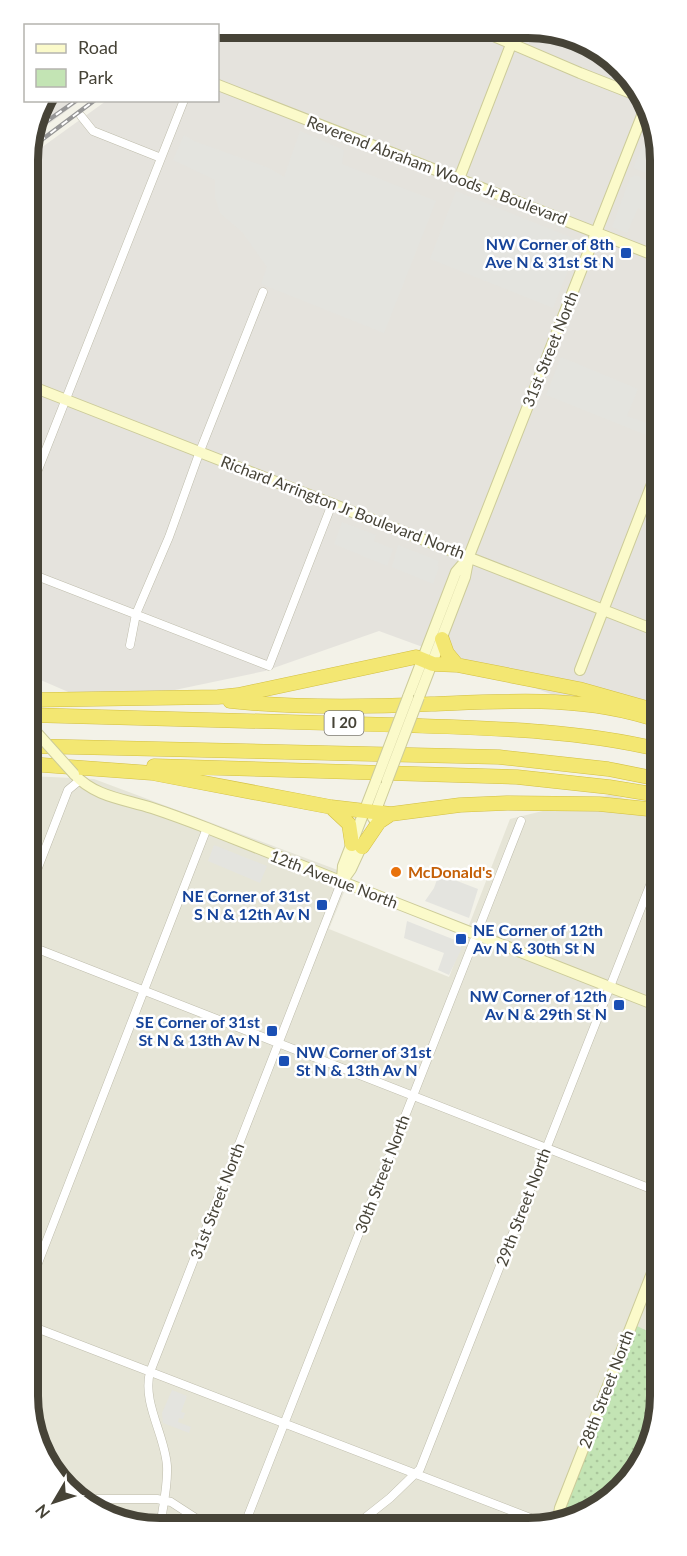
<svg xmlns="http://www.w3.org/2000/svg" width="687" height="1556" viewBox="0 0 687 1556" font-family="Lato,sans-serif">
<defs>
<pattern id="green-dots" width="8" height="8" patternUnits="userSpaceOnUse" patternTransform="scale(1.5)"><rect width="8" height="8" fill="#c3e4b4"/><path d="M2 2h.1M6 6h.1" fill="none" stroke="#a9c59b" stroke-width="1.8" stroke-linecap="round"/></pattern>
</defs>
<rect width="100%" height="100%" fill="#f3f2e8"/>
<path fill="#e6e5d7" d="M29,776L94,779L351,875L329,929L449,977L510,819L612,794L658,811L660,1405L627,1483L562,1524L134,1527L72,1496L32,1431Z"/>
<path fill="#e5e3dd" d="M218,27L553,29L615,60L655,125L657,724L559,697L379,631L265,671L146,696L73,694L29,675L27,158L106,101L218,100Z
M41,101V100L80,101L31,137Z"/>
<path fill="url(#green-dots)" d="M635,1325L659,1337L660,1405L627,1483L567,1521L562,1519Z"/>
<path fill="#e4e4df" d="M653,121L655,125L656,177L633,168Z
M300,131L344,150L342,164L436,201L384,333L261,284L267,267L242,232L220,213L215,197V180L173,160L184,135L194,141L269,168L284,177Z
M635,175L656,184V203L652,202L648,212L638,208L627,233L612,227L630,178Z
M456,191L580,241L553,308L430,259Z
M561,357L638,389L627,416L656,426V439L546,395Z
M342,522L376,535L374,541L393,549L387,566L334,544Z
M398,545L439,561L437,566L439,567L433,584L392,567Z
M214,845L267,866L260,883L208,861Z
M439,874L478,889L469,918L425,901L434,888Z
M407,921L460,942L458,946L462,948L449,975L438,970L444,953L404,938Z
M172,1390L187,1396L181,1412L185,1413L183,1419L179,1418L178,1422L191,1427L189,1433L163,1423L162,1413Z"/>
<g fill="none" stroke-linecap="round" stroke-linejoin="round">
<defs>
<path id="street" d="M81,116L93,131L161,158
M28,495L184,100
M29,573L269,666L332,504
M130,645L136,614L169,537L200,451L263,292
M30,888L68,790L80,780
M30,946L659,1192
M31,1281L207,828
M31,1326L546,1524
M32,1428L34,1435
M79,1499H157L171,1502L208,1526
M356,1525L390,1498L420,1469L658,865
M509,1525L517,1513
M160,1526C163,1507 168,1486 167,1466C165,1435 142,1403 150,1372L341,883
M244,1526L521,821"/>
<path id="secondary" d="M477,29L580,73L636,95
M218,85L656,256
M459,179L517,29
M28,385L657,631
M580,670L657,471
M408,697L456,572L469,557
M419,697L465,577L469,556L500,477L645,108
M74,774C95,797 124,799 152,808C170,814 189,821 207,828C357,888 508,947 658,1006
M373,818L387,781
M342,879L343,866L376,781
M341,883L351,869L364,841
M557,1524L560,1508L659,1255"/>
<path id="highway" d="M442,639L447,653L457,665
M29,700L218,697L238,695L416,657L433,664L457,665L579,689L657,711
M230,701C294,708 366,707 431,704C508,701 583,695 657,720
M29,715C152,718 274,721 396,725C482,728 574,729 657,749
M29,746L499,757L608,769L658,779
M29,764L152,773L331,807L391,814L460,805L507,803L599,804L658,810
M154,766L517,777L609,787L658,795
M333,809L349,824L352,844
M362,847L379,822L391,814"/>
</defs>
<use href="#street" stroke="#bebcab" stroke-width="9"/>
<use href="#secondary" stroke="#cccb99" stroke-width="12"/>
<use href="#highway" stroke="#d2bf43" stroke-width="15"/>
<use href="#street" stroke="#fff" stroke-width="8"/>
<use href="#secondary" stroke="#fbfaca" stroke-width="10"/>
<use href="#highway" stroke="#f3e772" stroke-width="14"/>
<defs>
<path id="rail" d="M33,131L77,100
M28,150L95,100"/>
</defs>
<use href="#rail" stroke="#969696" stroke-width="4.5"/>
<use href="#rail" stroke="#fff" stroke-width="2" stroke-dasharray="7" stroke-linecap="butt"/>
<defs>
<path id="secondary-bridge" d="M29,724L74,774
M376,781L408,697
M387,781L419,697"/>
</defs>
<use href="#secondary-bridge" stroke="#cccb99" stroke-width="12" stroke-linecap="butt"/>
<use href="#secondary-bridge" stroke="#fbfaca" stroke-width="10"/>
</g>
<g fill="#1a4fb4" stroke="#fff" stroke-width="2">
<rect x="620" y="247" width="12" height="12" rx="3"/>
<rect x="316" y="899" width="12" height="12" rx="3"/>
<rect x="455" y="933" width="12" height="12" rx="3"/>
<rect x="613" y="999" width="12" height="12" rx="3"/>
<rect x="266" y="1025" width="12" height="12" rx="3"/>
<rect x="278" y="1055" width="12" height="12" rx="3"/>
</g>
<circle fill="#e8710a" stroke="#fff" stroke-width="2" cx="396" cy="872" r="6"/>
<g text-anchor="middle" stroke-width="5" stroke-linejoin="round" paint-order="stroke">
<rect fill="#fff" stroke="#7e7b73" stroke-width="1.5" x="324.5" y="711" width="39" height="24" rx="4.5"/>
<g font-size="15" font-weight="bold" fill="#464337">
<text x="344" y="728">I 20</text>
</g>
<g font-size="16" fill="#464337" stroke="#fff">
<text transform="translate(437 170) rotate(21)" y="6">Reverend Abraham Woods Jr Boulevard</text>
<text transform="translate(550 349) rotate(-68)" y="6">31st Street North</text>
<text transform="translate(343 507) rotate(21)" y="6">Richard Arrington Jr Boulevard North</text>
<text transform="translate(334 879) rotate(21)" y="6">12th Avenue North</text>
<text transform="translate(382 1174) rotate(-69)" y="6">30th Street North</text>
<text transform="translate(217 1201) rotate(-69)" y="6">31st Street North</text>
<text transform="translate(523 1207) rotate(-69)" y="6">29th Street North</text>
<text transform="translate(606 1389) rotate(-69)" y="6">28th Street North</text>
</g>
<g font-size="16" font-weight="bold" fill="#164399" stroke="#fff" text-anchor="end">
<text x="614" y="250">NW Corner of 8th<tspan x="614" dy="18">Ave N &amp; 31st St N</tspan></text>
<text x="310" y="902">NE Corner of 31st<tspan x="310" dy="18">S N &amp; 12th Av N</tspan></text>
<text x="473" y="936" text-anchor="start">NE Corner of 12th<tspan x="473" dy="18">Av N &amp; 30th St N</tspan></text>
<text x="607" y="1002">NW Corner of 12th<tspan x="607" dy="18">Av N &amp; 29th St N</tspan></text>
<text x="260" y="1028">SE Corner of 31st<tspan x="260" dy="18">St N &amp; 13th Av N</tspan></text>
<text x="296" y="1058" text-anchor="start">NW Corner of 31st<tspan x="296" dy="18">St N &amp; 13th Av N</tspan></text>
</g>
<g font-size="16" font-weight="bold" fill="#c56008" stroke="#fff" text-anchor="start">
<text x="408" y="878">McDonald's</text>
</g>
</g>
<path d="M0 0H687V1556H0ZM160 38H528A122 122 0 0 1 650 160V1396A122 122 0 0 1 528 1518H160A122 122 0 0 1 38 1396V160A122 122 0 0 1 160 38Z" fill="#fff" fill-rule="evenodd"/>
<path fill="none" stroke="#464337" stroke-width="8" d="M160 38H528A122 122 0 0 1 650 160V1396A122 122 0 0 1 528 1518H160A122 122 0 0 1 38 1396V160A122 122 0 0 1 160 38Z"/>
<rect x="24" y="24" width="195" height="78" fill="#ffffff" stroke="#b5b4af" stroke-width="1.5"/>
<rect x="36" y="44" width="30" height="9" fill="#fbfaca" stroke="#b5b4af" stroke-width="1.5"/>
<text x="78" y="54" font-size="18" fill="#464337">Road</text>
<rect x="36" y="69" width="30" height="18" fill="#c3e4b4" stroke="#b5b4af" stroke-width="1.5"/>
<text x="78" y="84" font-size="18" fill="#464337">Park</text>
<g transform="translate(54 1502) rotate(231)" stroke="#ffffff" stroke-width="4.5" paint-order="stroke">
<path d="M0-4.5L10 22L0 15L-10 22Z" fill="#464337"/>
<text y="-9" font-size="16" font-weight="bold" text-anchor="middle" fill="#464337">N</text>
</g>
</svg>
